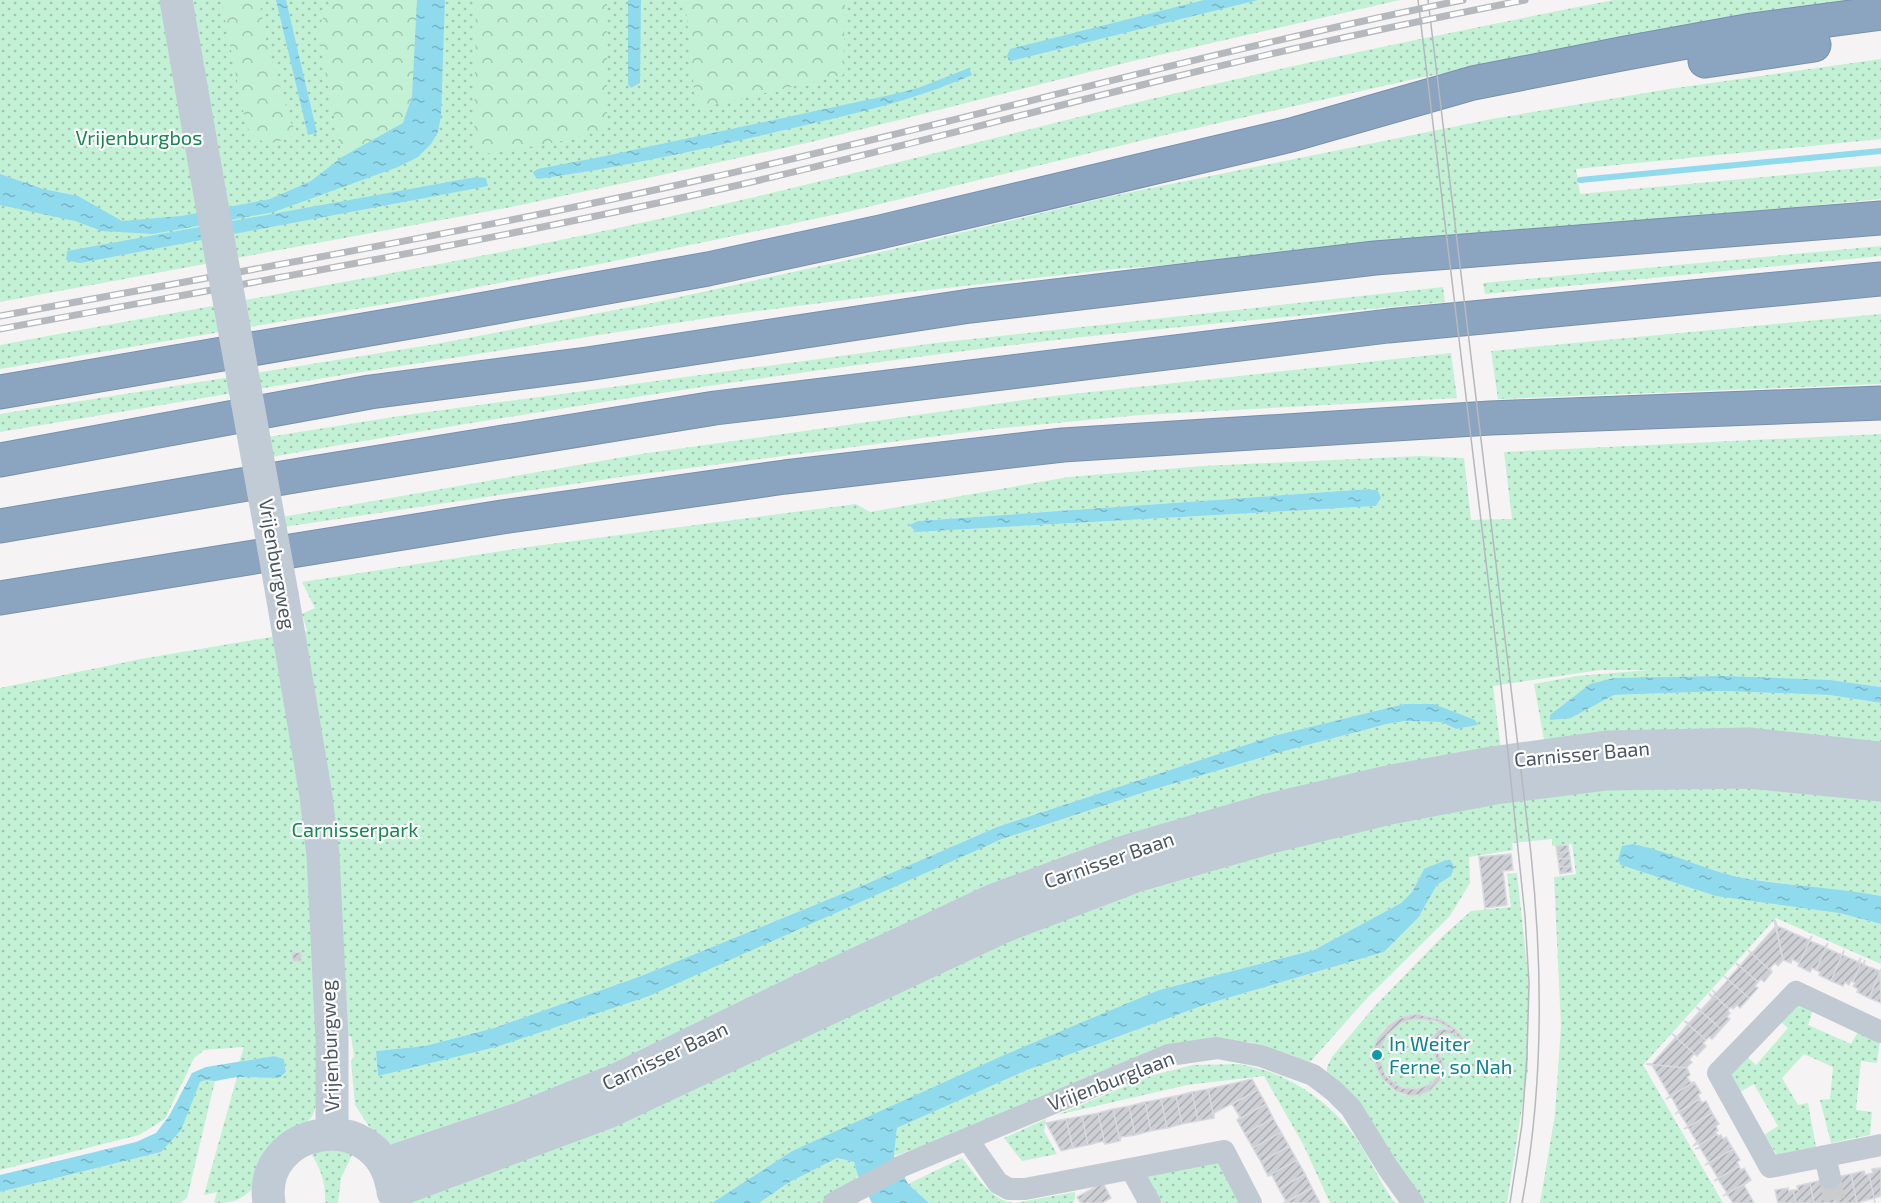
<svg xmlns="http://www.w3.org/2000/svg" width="1881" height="1203" viewBox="0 0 1881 1203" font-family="'Exo 2',sans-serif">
<defs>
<pattern id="green-dots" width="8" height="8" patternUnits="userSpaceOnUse" patternTransform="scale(1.5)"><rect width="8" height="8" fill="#c3f1d5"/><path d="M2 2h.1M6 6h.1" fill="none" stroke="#a0c6b0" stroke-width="1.8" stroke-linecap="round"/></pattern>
<pattern id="forest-crowns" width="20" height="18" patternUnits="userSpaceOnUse" patternTransform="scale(1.5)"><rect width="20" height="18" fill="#c3f1d5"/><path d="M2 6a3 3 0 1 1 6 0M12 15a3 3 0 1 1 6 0" fill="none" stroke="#a0c6b0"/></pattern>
<pattern id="water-ripples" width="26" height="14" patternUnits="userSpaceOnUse" patternTransform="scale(1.5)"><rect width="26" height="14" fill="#90daee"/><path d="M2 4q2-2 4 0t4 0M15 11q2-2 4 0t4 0" fill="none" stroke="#78b4c4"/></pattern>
<pattern id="building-hatch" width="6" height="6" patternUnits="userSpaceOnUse" patternTransform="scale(1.5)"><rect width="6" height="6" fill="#cdcfd5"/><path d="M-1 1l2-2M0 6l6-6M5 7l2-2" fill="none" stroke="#a8abb0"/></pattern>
</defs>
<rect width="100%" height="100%" fill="#f5f3f3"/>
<path fill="url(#green-dots)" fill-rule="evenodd" d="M0,0H1400L1133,61L815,141L657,176L511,207L0,302Z
M1614,0H1865L1599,43L1419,78L1148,139L847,212L600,264L410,300L0,369V345C223,303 447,266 668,217C827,181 985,140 1143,101C1299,63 1456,31 1614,0Z
M1881,59V139L1576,169L1580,194L1881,166V199L1269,257L1115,269L893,294L727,315L324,378L0,432V414L436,344L652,303L848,260L1112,196L1492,119L1669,89Z
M1881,246V256L1485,294L1483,283Z
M1443,287L1445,302C1301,316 1157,328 1013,345C765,375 518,414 271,457L268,437L406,415L936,343Z
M1881,314V384L1498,399L1491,351Z
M1451,353L1457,398L1141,415L992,429L635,475L284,527L282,517L641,454L1045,397Z
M1881,434V687L1830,680L1614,678L1571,718L1614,695L1724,691L1829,695L1881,703V754L1546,751L1534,684L1577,676L1650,670H1600L1493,686L1502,758L693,1041L398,1149L372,1131L355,1105L351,1061L354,1056L351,1036L321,1039L317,1102L313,1115L252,1189C240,1201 231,1203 214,1203L217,1192L204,1195L237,1077L279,1078L286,1072L284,1059L274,1056L239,1062L244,1047L204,1050L194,1058L165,1119L139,1135L0,1170V688L141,659L307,631L302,614L315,608L302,582L528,547L856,504L870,512L1069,477L1203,466L1420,456L1464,458L1471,520L1512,519L1504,452ZM1369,489L1378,491L1381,498L1376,506L916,532L909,525L918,521ZM1404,704L1477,725L1456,729L1441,722L1405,721L1387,724L1277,753L1145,792L1002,839L496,1047L378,1075L376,1051L425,1046L494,1028L641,976L866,884L997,827L1273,736Z
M1646,782L1881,794V896L1748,879L1718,872L1633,844L1839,913L1881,924V964L1776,918L1643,1065L1723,1203H1540L1555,1115L1561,1026L1554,877L1576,874L1572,844L1552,846V839L1512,843L1513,850L1469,857L1470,883L1449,917L1369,996L1310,1062L1249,1042L1217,1041L894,1156L897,1128L1027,1070L1207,1004L1384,952L1418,918L1437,885L1451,876L1424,869L1412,892L1401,903L1314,950L1159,990L792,1151L712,1203H407L1079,910L1391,819Z
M1517,873L1528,975V1069L1507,1203H1423L1327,1076V1067L1332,1057L1374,1007L1443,936L1471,911L1511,907L1507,874ZM1417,1014C1437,1016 1451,1024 1464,1039L1461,1040L1455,1034L1444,1033L1437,1042C1437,1053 1445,1063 1443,1073C1441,1080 1435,1087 1429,1091C1384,1119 1339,1025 1417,1014Z
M1792,1001L1813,1010L1808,1025L1851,1044L1859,1030L1880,1040L1877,1063L1861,1061L1856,1110L1872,1112L1870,1135L1831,1143L1820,1100L1830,1099L1833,1067L1804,1054L1782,1078L1798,1105L1808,1103L1816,1147L1777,1155L1764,1135L1778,1126L1754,1084L1740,1092L1728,1072L1744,1054L1756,1065L1788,1028L1776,1018Z
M1413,1019C1429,1018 1439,1023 1453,1030C1447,1028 1440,1028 1436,1033C1425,1045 1438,1055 1439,1068C1440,1072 1437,1077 1434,1080C1417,1101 1386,1085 1381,1062C1376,1040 1394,1025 1413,1019Z
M1240,1064C1251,1067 1264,1069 1275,1074C1307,1087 1338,1111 1357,1140C1371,1160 1380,1183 1395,1203H1330L1303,1144L1264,1076L1187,1085L1057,1115L1150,1076L1193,1065Z
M206,1080L215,1081L187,1198L180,1203H0V1192L161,1152L200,1082Z
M1046,1119L1044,1131L1057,1154L1022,1161L1004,1138Z
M320,1149L353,1153L341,1178L338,1203H325C326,1183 321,1169 310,1152Z
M1216,1157L1243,1203H1158L1147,1176Z
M837,1158L854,1162L858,1176L826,1203H759L788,1183Z
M962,1158C976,1175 991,1201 1014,1203H929L908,1184Z
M1075,1192V1198L1073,1203H1015Z"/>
<path fill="url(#forest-crowns)" d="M221,0H259L267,44L291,123L298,133C276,144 260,150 246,125Z
M333,0H417L412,96L403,123L342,157L317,29Z
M476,0H607V129L562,141L491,154L474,148Z
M685,0H845L843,75L696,109Z"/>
<path fill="url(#water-ripples)" d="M276,0H286L317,133L308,135Z
M417,0H445L441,116L438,132L431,144L418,157L398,167L274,212L153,234L102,231L75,221L0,205V174L43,189L78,196L122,221L181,216L270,199L311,181L342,157L403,123L412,96Z
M628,0H641L640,83L631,88L628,84Z
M1204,0H1258L1011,61H1009L1007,56L1010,49Z
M969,68L972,75C910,102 845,116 780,131C700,150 619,168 538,179L534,175L533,172L538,169L605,156L890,95L918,88Z
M476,177L486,178L488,186L80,263L66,260L67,251Z
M1369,489L1378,491L1381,498L1376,506L916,532L909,525L918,521Z
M1724,676L1830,680L1881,687V703L1829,695L1724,691L1614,695L1571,718L1550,720V715L1590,684L1614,678Z
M1404,704H1434L1475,720L1478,725L1456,729L1441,722L1405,721L1387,724L1277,753L1145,792L1002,839L649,996L496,1047L378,1076L376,1051L425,1046L494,1028L641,976L866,884L997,827L1273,736Z
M1633,844C1672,852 1708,872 1748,879C1792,886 1837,888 1881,896V924L1839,913L1716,896L1621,865L1618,860L1622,846Z
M1446,860L1451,861L1454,867L1451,876L1437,885L1418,918L1384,952L1207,1004L1027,1070L897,1128L894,1156L908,1184L929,1203H872L858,1176L854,1162L837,1158L788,1183L759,1203H712L792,1151L1002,1056L1159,990L1314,950L1401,903L1412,892L1424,869Z
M274,1056L284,1059L286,1072L279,1078L237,1077L215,1081L206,1080L200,1082L181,1130L161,1152L0,1192V1175L136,1142L156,1133L169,1116L192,1073L206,1067Z"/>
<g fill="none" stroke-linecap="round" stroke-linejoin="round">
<path stroke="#90daee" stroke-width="6" d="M1580,180L1881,151"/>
</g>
<path fill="url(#building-hatch)" stroke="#d7d9de" stroke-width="1.5" fill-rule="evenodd" d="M1568,845L1569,851L1557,853L1556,846Z
M1569,851L1570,858L1558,859L1557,853Z
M1511,854L1513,870L1503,871L1507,905L1485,908L1479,857Z
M1570,858L1571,866L1559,867L1558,859Z
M1571,866L1572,872L1560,874L1559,867Z
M1774,920L1783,960L1778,966L1775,963L1770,968L1772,972L1748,950L1752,953L1776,926Z
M1775,920L1777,926L1809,940L1812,936L1798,966L1799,963L1792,959L1791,963L1783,960Z
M1812,936L1810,941L1825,947L1828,943L1816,970L1812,968L1810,972L1798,966Z
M1828,943L1826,948L1842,955L1844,950L1831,981L1819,975L1820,972L1816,970Z
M1748,950L1772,972L1764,982L1761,979L1758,982L1736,963L1740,966L1751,953Z
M1844,950L1843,955L1858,962L1861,958L1859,963H1861L1853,982L1851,981L1849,985L1845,982L1843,986L1831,981Z
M301,952V961H293L292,953Z
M1865,960L1864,965L1880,971L1881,969L1869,998L1857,992L1858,989L1853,986L1855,983L1853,982L1861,963L1863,964Z
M1736,963L1758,982L1755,986L1758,988L1749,998L1724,976L1728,979L1739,967Z
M1881,970L1880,972L1881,1003L1869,998Z
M1724,976L1749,998L1740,1008L1737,1005L1733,1009L1731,1007L1729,1009L1714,995L1715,993L1712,990L1716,993L1728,980Z
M1709,993L1712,997L1714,995L1729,1009L1728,1011L1730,1013L1727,1017L1730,1019L1721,1029L1696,1007L1701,1010L1712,998Z
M1696,1007L1721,1029L1712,1039L1709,1037L1706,1040L1684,1021L1689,1023L1700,1011Z
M1417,1014L1442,1020L1455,1029L1464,1039L1461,1041L1455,1034L1444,1033L1437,1042V1051L1444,1065L1440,1080L1431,1090L1423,1094L1410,1096L1396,1091L1383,1079L1376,1067L1374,1048L1377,1039L1388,1026L1400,1018ZM1413,1019H1423L1436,1021L1453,1030L1442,1029L1437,1031L1433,1038L1432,1047L1439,1067V1072L1432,1083L1418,1089L1403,1088L1395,1084L1385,1075L1380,1059V1049L1387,1035L1401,1023Z
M1684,1021L1706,1040L1703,1043L1706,1046L1697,1056L1672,1034L1677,1037L1688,1024Z
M1672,1034L1697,1056L1694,1054L1689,1060L1692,1062L1686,1068L1646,1064H1652L1676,1037Z
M1646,1064L1687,1068L1690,1075L1687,1077L1691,1083L1694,1082L1666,1099L1670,1096L1652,1065Z
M1252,1079L1258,1090L1214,1113V1118L1208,1089Z
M1694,1082L1701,1093L1698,1095L1700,1099L1675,1114L1679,1111L1671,1096L1666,1099Z
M1208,1089L1214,1118L1198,1121L1192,1092Z
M1258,1090L1266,1104L1237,1120L1240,1117L1232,1104Z
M1192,1092L1198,1121L1182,1124L1176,1096Z
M1176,1096L1182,1124L1167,1128L1161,1099Z
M1161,1099L1167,1128L1151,1131L1145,1102Z
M1700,1099L1702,1103L1706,1101L1712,1113L1684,1129L1688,1126L1679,1112L1675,1114Z
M1145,1102L1151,1131L1135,1135L1129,1106Z
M1266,1104L1273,1118L1245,1134L1237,1120Z
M1129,1106L1135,1135L1121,1137L1120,1141L1113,1109Z
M1113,1109L1120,1141L1105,1144L1098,1113Z
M1098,1113L1105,1144L1103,1141L1088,1145L1082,1116Z
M1712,1113L1719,1124L1716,1126L1718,1131L1715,1132L1717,1134L1699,1145L1698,1143L1693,1146L1697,1142L1688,1127L1684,1129Z
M1082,1116L1088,1145L1073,1148L1066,1119Z
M1273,1118L1281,1132L1253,1148L1245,1134Z
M1066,1119L1073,1148L1061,1151L1046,1123Z
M1281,1132L1289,1146L1261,1162L1253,1148Z
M1717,1134L1718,1136L1721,1135L1723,1139L1726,1137L1733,1149L1705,1165L1709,1162L1700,1148L1695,1149L1700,1147L1699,1145Z
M1289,1146L1297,1160L1268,1176L1261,1162Z
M1733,1149L1740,1160L1737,1162L1739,1166L1714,1181L1718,1178L1709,1163L1705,1165Z
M1297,1160L1305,1174L1279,1189L1272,1175L1268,1176Z
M1739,1166L1741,1170L1744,1168L1751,1180L1723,1196L1727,1193L1718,1179L1714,1181Z
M1881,1168V1196L1874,1198L1875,1203L1869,1174L1873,1173L1872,1169Z
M1864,1171L1865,1175L1869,1174L1875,1203L1874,1198L1857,1203L1851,1174Z
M1305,1174L1312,1188L1283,1203L1286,1201L1279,1189Z
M1851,1174L1857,1203H1835L1830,1178Z
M1830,1178L1835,1203H1814L1810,1183Z
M1751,1180L1744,1185L1754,1203H1733L1727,1194L1723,1196Z
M1103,1183L1111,1198L1102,1203H1081L1077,1197Z
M1810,1183L1814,1203H1796L1793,1190H1798L1797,1186Z
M1312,1188L1320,1203H1285Z
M1788,1188L1789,1191L1793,1190L1796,1203H1778L1775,1190Z"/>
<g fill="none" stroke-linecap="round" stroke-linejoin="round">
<path stroke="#caccce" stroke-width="22" stroke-dasharray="22 11" stroke-linecap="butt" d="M1830,1178L1835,1203"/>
<defs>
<path id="highway" d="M1705,61L1814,45
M0,392L451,315L708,269L880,232L1291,135L1473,83L1626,53L1752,30L1881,13
M0,460L370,392L587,364L970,306L1375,258L1881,218
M0,526L306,474L715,408L1388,326L1881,279
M0,598L502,517L785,477L1063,445L1490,418L1881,403"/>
</defs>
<use href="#highway" stroke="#7690ad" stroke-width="35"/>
<path stroke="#c1cad2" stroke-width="22" d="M1881,1032L1796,992L1718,1073L1770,1167L1881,1145
M968,1140L998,1183L1009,1189H1025L1224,1151L1251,1203
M1825,1156L1830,1178
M1131,1169L1150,1203
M834,1203L902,1166L1169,1055L1217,1048L1261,1056L1313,1075L1334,1091L1351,1108L1388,1168L1413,1203"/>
<path stroke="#c1cbd6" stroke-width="33" d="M176,0L206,172
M282,594L316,796L323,855L332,1040V1133
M385,1164L519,1119L616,1080L818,982L994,900L1124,852L1264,811L1387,782L1492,763L1607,747L1749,744L1881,758
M393,1192L608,1112L1002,927L1133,877L1271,837L1390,808L1495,788L1607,774L1749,772L1881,785
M269,1203C257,1126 377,1105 392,1186"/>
<use href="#highway" stroke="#8ba5c1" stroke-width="33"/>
<path stroke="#b5b8bd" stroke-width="1.5" d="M1418,0L1501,686L1525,916L1529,983L1527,1055L1522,1124L1510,1203
M1428,0L1531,854C1543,970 1544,1087 1522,1203"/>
<defs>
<path id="rail" d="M0,316C237,272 474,231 709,178C961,122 1209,51 1463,0
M0,329C236,285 474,244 708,192C859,158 1008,118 1158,81C1279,51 1402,24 1525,0"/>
</defs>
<use href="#rail" stroke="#b5b8bd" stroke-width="7"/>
<use href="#rail" stroke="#fff" stroke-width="4.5" stroke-dasharray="14" stroke-linecap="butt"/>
<path stroke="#c1cbd6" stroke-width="33" d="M206,172L282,594"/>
</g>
<circle fill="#0f9aa8" stroke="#fff" stroke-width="2" cx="1377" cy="1055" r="6"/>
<g text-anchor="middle" stroke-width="4.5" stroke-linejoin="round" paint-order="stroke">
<g font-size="20" fill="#17864f" stroke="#fff">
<text x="139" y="145">Vrijenburgbos</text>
<text x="355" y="837">Carnisserpark</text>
</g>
<g font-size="20" fill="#4a5661" stroke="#fff">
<text transform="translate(277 564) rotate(80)" y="7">Vrijenburgweg</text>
<text transform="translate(1582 754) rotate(-5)" y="7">Carnisser Baan</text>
<text transform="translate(1109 860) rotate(-19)" y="7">Carnisser Baan</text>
<text transform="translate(330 1046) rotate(-92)" y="7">Vrijenburgweg</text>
<text transform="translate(665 1056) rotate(-25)" y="7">Carnisser Baan</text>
<text transform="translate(1111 1081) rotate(-21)" y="7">Vrijenburglaan</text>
</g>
<g font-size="20" fill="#0d838f" stroke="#fff" text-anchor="start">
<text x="1389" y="1051">In Weiter<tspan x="1389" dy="23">Ferne, so Nah</tspan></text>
</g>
</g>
</svg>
